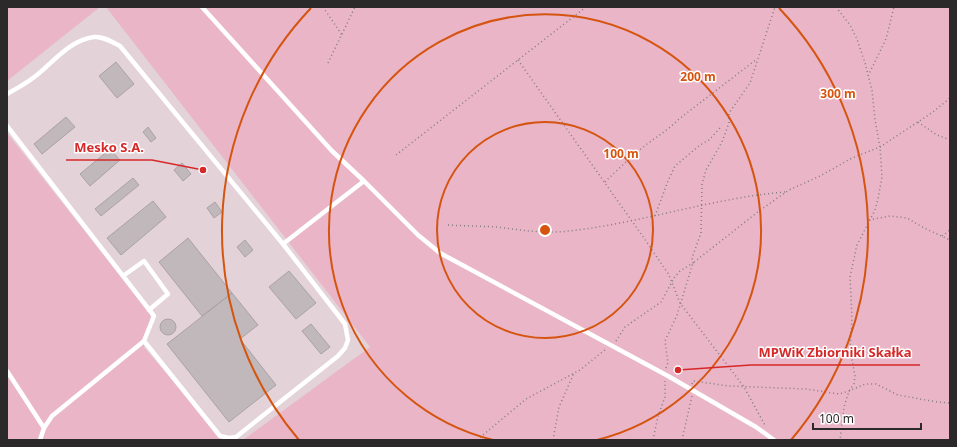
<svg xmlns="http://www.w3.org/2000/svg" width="957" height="447" viewBox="0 0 957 447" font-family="'Noto Sans',sans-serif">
<rect width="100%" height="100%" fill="#eae1e4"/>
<path fill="#e3d2d8" d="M7,7H265L457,440H7Z"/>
<path fill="#e9b5c7" d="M7,7H100L7,81Z
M106,7H950V440H243L370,347Z
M7,133L151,315L144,347L223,440H7Z"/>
<path fill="#c1b8bb" stroke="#aaa2a5" d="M116,62L134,84L117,98L99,76Z
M66,117L75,127L42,154L34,144Z
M148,127L156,138L151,142L143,132Z
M110,149L120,160L90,186L80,174Z
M182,163L191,174L183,181L174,170Z
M133,178L139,185L101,216L95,209Z
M153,201L166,217L121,255L107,238Z
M215,202L222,212L214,218L207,208Z
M188,238L232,293L202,316L159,262Z
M245,240L253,250L245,257L237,247Z
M289,271L316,303L296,319L269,287Z
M232,293L258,325L240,339L276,385L229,422L167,344Z
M160 327a8 8 0 1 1 16 0a8 8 0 1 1-16 0Z
M311,324L330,347L321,354L302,331Z"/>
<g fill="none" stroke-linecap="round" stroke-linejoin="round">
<path stroke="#837d7f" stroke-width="1.5" stroke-dasharray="1 3" stroke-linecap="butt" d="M323,7L342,35
M836,7L850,25L857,39L865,63L872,90L875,120L880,147L882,177L878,199L875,210L857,245L850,277L852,318L850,349L855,376L854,384L849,391L844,407L840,440
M518,60L646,241L669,275L680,303L744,387L766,427
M328,63L355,7
M868,76L886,39L894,7
M918,122L937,135L950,140
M396,155L586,7
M605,182C618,169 632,156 647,144C658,136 669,129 679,119L757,59
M655,216L668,181L675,166L700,145L709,140L720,128
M869,220L890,216L907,218L924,228L950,240
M448,225C464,226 480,226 496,227C521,230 545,234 569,231C642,223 712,198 785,192
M942,236L950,230
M616,341L625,327L661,302L674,278L680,271L693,263L692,258L701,233L702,184L706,170L722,142L729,123V113L750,83L775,7
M666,368L668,363L665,341L677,315L693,263L759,211L789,190L820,176L852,158L880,147L933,112L950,98
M692,384L693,381L729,386L806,389L839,394L849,391L865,384H876L898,395L937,402L950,403
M477,440L526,399L580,370L606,349
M553,440L559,407L574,373
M653,440L658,416L665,397V381
M682,440L692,396"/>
<path stroke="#fff" stroke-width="4.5" d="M202,7L332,151L364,181
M7,94C16,89 25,84 33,78C52,64 69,40 94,37C103,36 112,42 120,46L283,244L345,324L348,340L345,348L338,356L236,437L229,438L220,436L144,341
M7,126L154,316L144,341L52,416L44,428L40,440
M283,244L364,181L418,235L440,253L668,376L756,427L774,440
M123,276L144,261L168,294L149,310
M7,371L44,428"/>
</g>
<g fill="none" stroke="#d5540f" stroke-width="2">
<circle cx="545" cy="230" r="108"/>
<path d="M493 440A216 216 0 1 1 597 440"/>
<path d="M299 440A323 323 0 0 1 311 8M779 8A323 323 0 0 1 791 440"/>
</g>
<circle cx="545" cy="230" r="6" fill="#d5540f" stroke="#fff" stroke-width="2"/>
<g font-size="12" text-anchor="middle" font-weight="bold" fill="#d5540f" stroke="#fff" stroke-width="3" stroke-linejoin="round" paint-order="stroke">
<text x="698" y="81">200 m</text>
<text x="838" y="98">300 m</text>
<text x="621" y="158">100 m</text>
</g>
<path fill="none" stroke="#d62828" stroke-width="1.5" d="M203 170L152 160H66M678 370L751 365H920"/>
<g fill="#d62828" stroke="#fff" stroke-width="1.5">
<circle cx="203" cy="170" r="4"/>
<circle cx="678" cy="370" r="4"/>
</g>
<g font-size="13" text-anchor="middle" font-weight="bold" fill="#d62828" stroke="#fff" stroke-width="3" stroke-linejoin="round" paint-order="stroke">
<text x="109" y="152">Mesko S.A.</text>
<text x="835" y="357">MPWiK Zbiorniki Skałka</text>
</g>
<rect width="957" height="447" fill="none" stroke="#2c292a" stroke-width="16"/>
<path d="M813 423v6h108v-6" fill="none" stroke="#2c292a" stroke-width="2"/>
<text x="819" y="423" font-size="12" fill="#2c292a" stroke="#ffffff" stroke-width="3" paint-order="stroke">100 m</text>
</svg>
